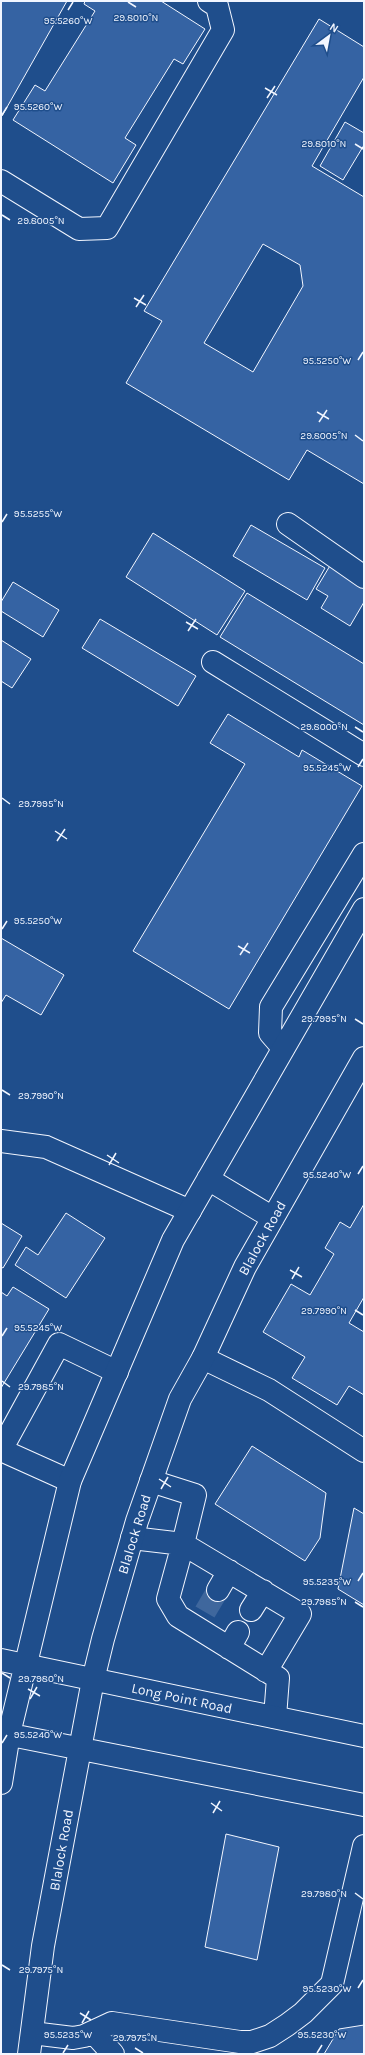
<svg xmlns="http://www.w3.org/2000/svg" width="365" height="2055" viewBox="0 0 365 2055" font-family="Karla,sans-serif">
<rect width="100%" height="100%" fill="#1f4e8c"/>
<path fill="#3563a3" stroke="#f2f6ff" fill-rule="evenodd" d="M1,1H67L2,116L1,115Z
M85,1H161L205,29L183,64L174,59L125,138L136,145L113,183L13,120L35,85L45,91L95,11L84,4Z
M319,19L364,47V77L312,166L364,197V484L307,450L289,480L126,383L162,321L144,311ZM263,244L300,265L303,286L253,372L204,343Z
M345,122L364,133V145L343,180L320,166Z
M251,525L325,568L307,600L233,556Z
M153,533L245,591L217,635L126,577Z
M331,564L364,584V602L350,626L321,608L328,596L316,589Z
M13,582L59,610L43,637L1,611V602Z
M247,593L364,664V725L220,637Z
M100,619L196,676L178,706L82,648Z
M1,640L31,659L12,688L1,681Z
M228,714L299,757L302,750L362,786L229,1009L133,951L245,764L210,743Z
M1,938L64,975L41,1015L6,995L1,1003Z
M364,1204V1297L349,1323L364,1332V1395L349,1386L337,1405L292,1378L305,1357L263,1332L291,1284L310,1295L334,1254L325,1248L340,1222L350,1228Z
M66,1213L105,1238L66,1298L15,1265L26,1247L38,1255Z
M1,1223L22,1236L3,1268L1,1267Z
M13,1287L49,1309L1,1388V1292L7,1296Z
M252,1446L326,1493L320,1538L305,1561L215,1504Z
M354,1508L364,1514V1605L338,1589Z
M226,1834L279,1847L257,1960L205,1947Z
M364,2025V2054H324L339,2029Z"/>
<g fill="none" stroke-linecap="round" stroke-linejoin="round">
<path stroke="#3f679d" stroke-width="22" stroke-dasharray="22 11" stroke-linecap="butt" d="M205,1612L218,1590"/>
<defs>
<path id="minor" d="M1,181L79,229L107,228L223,30L217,6L209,1
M288,524L364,577
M213,662L364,755
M283,1048L270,1033L271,1007L364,854
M1,1141L46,1147L190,1211
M203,1358L269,1390L364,1451
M1,1450L59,1344L117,1372
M1,1450L70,1481
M151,1481L195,1495L183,1544L300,1614L266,1671
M132,1538L183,1544L168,1599L178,1616L278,1678L275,1717
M218,1590L229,1571
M251,1610L263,1591
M229,1648L238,1632
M93,2032L113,2054
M32,2033L73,2038L84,2036L112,2023L240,2042H252L270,2036L287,2025L303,2013L332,1984L364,1846"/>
<path id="major" d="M208,1179L273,1218
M1,1660L364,1736
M1,1733L364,1805
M1,1783L9,1734L70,1481L173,1240L364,909
M29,2054L43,1946L93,1680L103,1639L137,1521L180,1399L203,1358L245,1267L364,1058"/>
</defs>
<use href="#minor" stroke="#f2f6ff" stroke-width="24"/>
<use href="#major" stroke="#f2f6ff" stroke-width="24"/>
<use href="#minor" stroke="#1f4e8c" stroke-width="22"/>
<use href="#major" stroke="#1f4e8c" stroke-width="22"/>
</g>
<path fill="none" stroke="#f2f6ff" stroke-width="1.5" d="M128,2L136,7M68,10L73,2M265,88L277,95M267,98L275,86M2,115L7,107M355,144L363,149M2,215L10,220M134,298L146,305M136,307L144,295M358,360L363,352M317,412L329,419M319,422L327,410M355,435L363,441M2,522L7,514M186,622L198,629M188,631L196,619M355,727L363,732M358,767L363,759M2,798L10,804M55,831L67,839M57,841L65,829M2,929L7,921M238,946L250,953M240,955L248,943M355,1019L363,1024M2,1090L10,1095M107,1155L119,1163M109,1165L116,1153M358,1174L363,1166M290,1270L302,1277M292,1279L299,1267M355,1310L363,1315M2,1336L7,1328M2,1381L10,1387M159,1479L171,1487M161,1489L168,1477M358,1581L363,1573M355,1602L363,1607M2,1673L10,1678M28,1689L40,1696M30,1699L37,1687M2,1743L7,1735M211,1803L222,1811M213,1813L220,1801M355,1893L363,1899M2,1965L10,1970M358,1988L363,1980M80,2013L91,2020M82,2023L89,2011M135,2048L143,2053M63,2053L68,2045M317,2053L322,2045"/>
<g text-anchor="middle" stroke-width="3" stroke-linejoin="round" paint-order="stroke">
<g font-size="14" fill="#f2f6ff" stroke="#1f4e8c">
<text transform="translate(262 1238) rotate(-61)" y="5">Blalock Road</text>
<text transform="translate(134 1534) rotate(-73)" y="5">Blalock Road</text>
<text transform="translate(182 1698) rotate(12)" y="5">Long Point Road</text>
<text transform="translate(61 1850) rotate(-80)" y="5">Blalock Road</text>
</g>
</g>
<g font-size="10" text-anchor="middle" fill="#f2f6ff" stroke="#1f4e8c" stroke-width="3" stroke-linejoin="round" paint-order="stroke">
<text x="136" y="21">29.8010°N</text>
<text x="68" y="24">95.5260°W</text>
<text x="38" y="110">95.5260°W</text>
<text x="324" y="147">29.8010°N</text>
<text x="41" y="224">29.8005°N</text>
<text x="327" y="364">95.5250°W</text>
<text x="324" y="439">29.8005°N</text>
<text x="38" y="517">95.5255°W</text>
<text x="324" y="730">29.8000°N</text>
<text x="327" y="771">95.5245°W</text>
<text x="41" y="807">29.7995°N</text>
<text x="38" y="924">95.5250°W</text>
<text x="324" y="1022">29.7995°N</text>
<text x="41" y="1099">29.7990°N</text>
<text x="327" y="1178">95.5240°W</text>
<text x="324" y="1314">29.7990°N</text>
<text x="38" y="1331">95.5245°W</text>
<text x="41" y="1390">29.7985°N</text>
<text x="327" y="1585">95.5235°W</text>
<text x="324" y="1605">29.7985°N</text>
<text x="41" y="1682">29.7980°N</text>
<text x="38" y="1738">95.5240°W</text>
<text x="324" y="1897">29.7980°N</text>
<text x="41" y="1973">29.7975°N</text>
<text x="327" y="1992">95.5230°W</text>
<text x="68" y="2038">95.5235°W</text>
<text x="322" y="2038">95.5230°W</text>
<text x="135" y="2041">29.7975°N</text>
</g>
<rect width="365" height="2055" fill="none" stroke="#f2f6ff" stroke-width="4"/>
<g transform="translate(329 36) rotate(32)" stroke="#1f4e8c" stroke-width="3" paint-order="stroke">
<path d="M0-3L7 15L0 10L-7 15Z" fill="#f2f6ff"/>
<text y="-6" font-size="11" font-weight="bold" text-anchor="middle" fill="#f2f6ff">N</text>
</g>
</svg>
